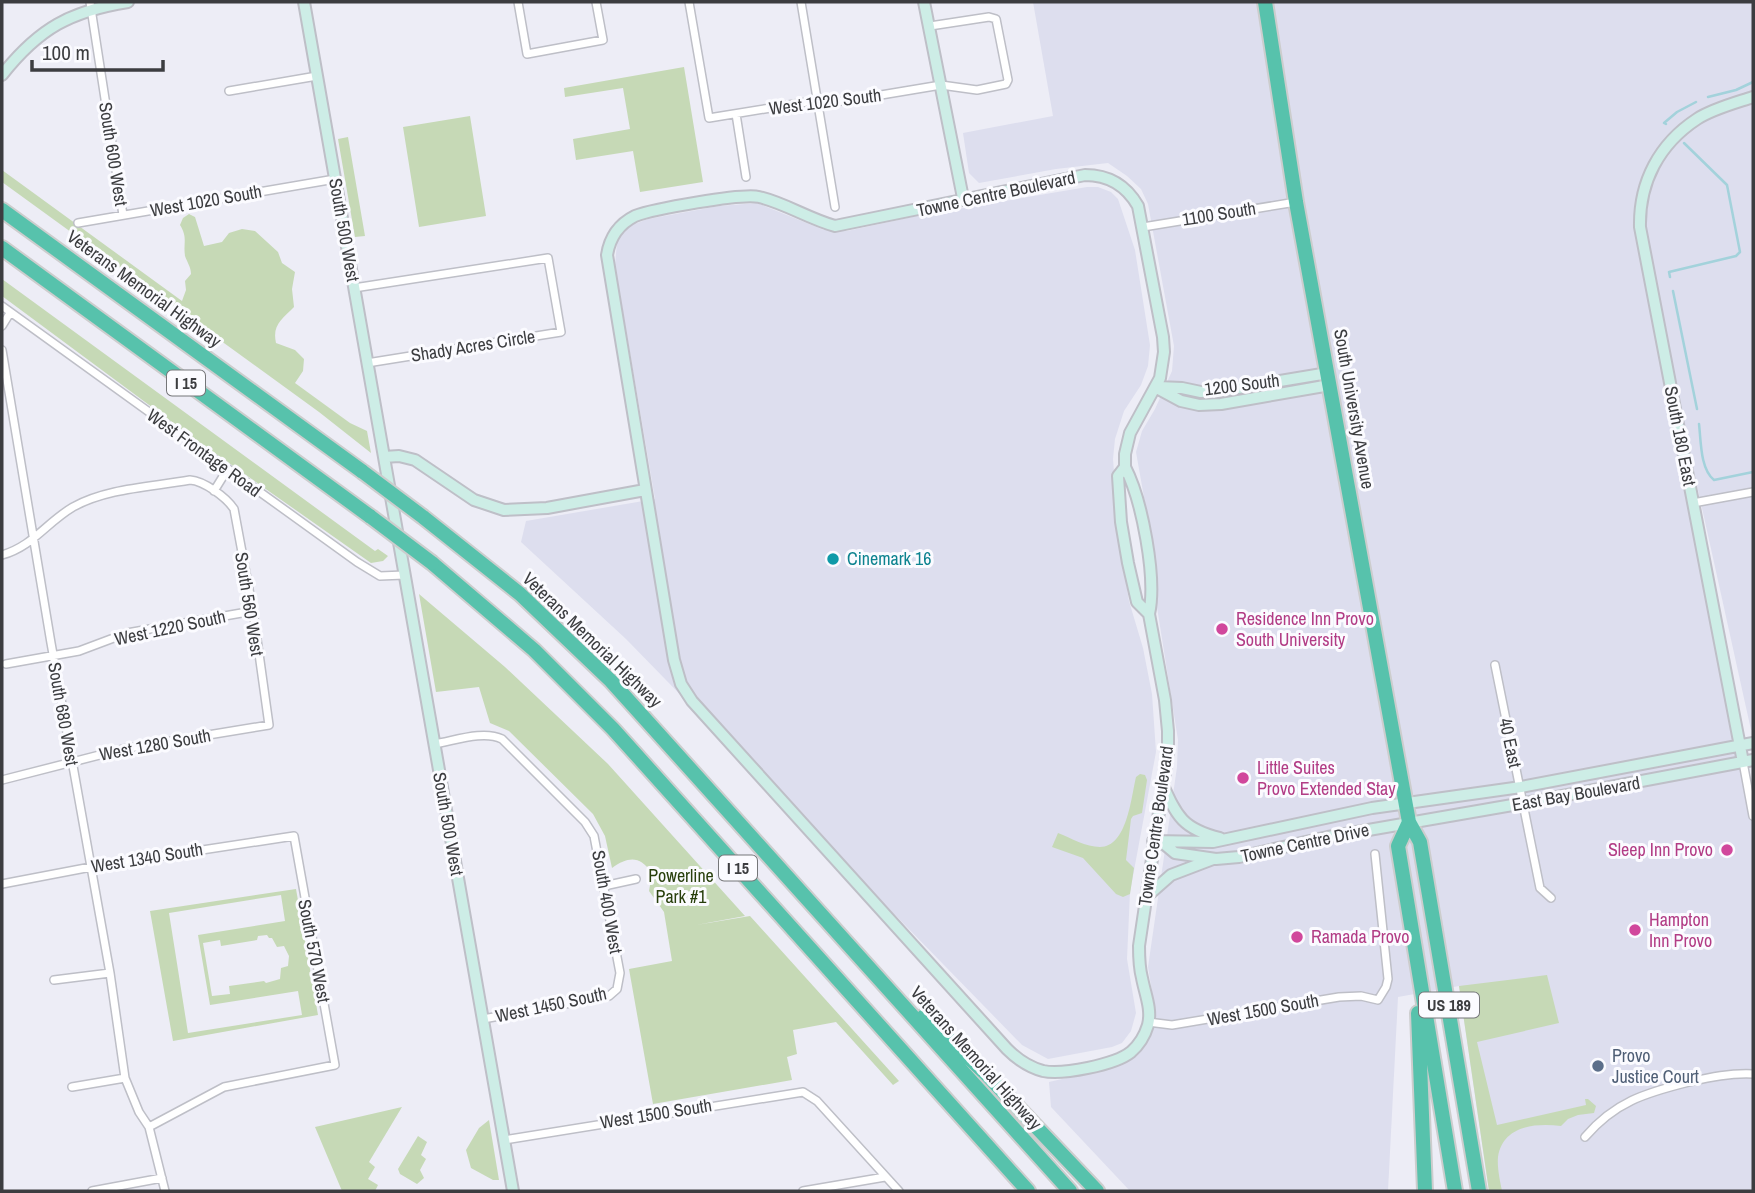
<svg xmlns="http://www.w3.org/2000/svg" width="1755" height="1193" viewBox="0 0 1755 1193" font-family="'Archivo Narrow',sans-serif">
<rect width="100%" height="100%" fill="#ededf6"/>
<path fill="#dddeee" d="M1033,2H1753V730H1751L1649,268L1753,815V1191H1489L1459,986L1398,997L1388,1191H1130L1051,1107L1049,1082L1110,1068L1128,1059L1142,1047L1153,1031L1155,1011L1148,967L1177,767L1178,740L1156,601L1155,560L1136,452L1142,431L1155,409L1172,371L1174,346L1148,204L1141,189L1127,176L1108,163L1056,169L979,183L969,173L963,133L1053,116Z
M1087,187H1098L1111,192L1118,199L1135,250L1150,345L1148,366L1141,385L1124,411L1115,439L1113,459L1119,538L1129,601L1143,648L1152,694L1156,752L1130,892L1127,959L1136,1013L1131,1031L1122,1043L1112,1047L1048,1059L1022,1045L626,639L521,542L526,521L655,499L615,265L617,242L623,233L632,225L648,219L719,206L757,203L824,230L847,231L917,216Z"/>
<path fill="#c6d9b6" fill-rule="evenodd" d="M684,67L703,182L640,192L633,151L576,160L573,139L630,129L623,88L565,97L564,88Z
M470,116L486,216L419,227L403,127Z
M348,137L365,236L355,237L338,139Z
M2,170L182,301L186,290L185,281L191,274C191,267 187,262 185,256C183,243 188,238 180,225L183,218L189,214L195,217L204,246L222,242L229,233L242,229L255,231L278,252L282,263L295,272L292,289L294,307C282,319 272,325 276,343L295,350L304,359L303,371L295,383L350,423L367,431L371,453L319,412L2,182Z
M2,279L375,551L378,549L388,556L383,561L371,563L199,442L2,296Z
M419,594L505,667L608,764L745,916L696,925L750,916L899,1081L893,1085L836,1022L793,1030L797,1054L787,1057L792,1080L653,1104L629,969L672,961L664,912L649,891L652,873C640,856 629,856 612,868L605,836L593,814L509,731L490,723L479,687L436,692Z
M1140,774L1145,775L1147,780L1142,813L1133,816L1131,819L1126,860L1134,868L1130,894L1123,897L1116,894L1083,858L1052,847L1058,833C1071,838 1086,847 1100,847C1127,847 1131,798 1136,777Z
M296,889L318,1015L173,1041L150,911ZM281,895L285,921L198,935L210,1005L298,991L302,1015L188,1033L169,913ZM267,935L269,938H272L277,947L284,946L289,956L288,966L281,968L280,979L266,983L264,981L229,986L230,994L212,996L203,943L220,940L221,946L257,940L258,936Z
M1547,975L1559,1023L1477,1042L1497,1125L1586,1105L1585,1099H1588L1596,1106L1594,1113L1578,1115L1568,1119L1561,1126C1536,1123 1503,1125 1498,1157C1497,1168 1500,1181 1502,1191H1489L1459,986Z
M402,1107L369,1162L375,1167L368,1179L378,1185L375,1191H342L315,1127Z
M489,1120L499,1180H493L471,1168L466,1150L479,1128Z
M418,1136L427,1142L421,1155L426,1159L420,1170L424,1178L417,1184L400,1174L398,1169Z"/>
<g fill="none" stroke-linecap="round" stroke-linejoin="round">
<path stroke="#a3d2db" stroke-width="2.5" d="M1708,97L1736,90L1753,82
M1666,124L1664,123L1677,112L1696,102
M1670,277L1669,272L1736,256L1740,252L1727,185L1684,143
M1673,291L1697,409
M1699,424C1701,440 1700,469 1714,480L1753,472"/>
<defs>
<path id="street" d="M90,2L123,215
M518,2L527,54L603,40L596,2
M689,2L709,118L807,102L845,101L941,85L977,90L1006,84L1008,80L996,19L989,17L930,26
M801,2L835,207
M229,91L317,76
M736,114L746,177
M78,223L335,179
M1143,227L1296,202
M354,288L548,258L561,332L367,363
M2,306L357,562L380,576L404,575
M2,326L10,313
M2,350L51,643L110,973L125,1078L139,1112L149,1127L165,1191
M214,491L227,470
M1693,503L1753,492
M2,555C33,546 46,523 73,507C107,488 152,487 190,480C204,481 226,497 234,509L253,611L269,725L123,749L2,780
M6,664L79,651L127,633L253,611
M1495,665L1540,888L1551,898
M434,744C454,741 483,730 502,739L585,822L594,836L620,973L617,989L609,996L483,1019
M1743,762L1753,816
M2,884L91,867L294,836L335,1065L224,1087L149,1127
M604,886L636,879
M54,980L110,973
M1148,1022L1172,1025L1339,997L1361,996L1378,1000L1386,987L1388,979L1375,854
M72,1087L125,1078
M1585,1137C1615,1102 1645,1093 1689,1082C1711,1077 1730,1073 1753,1074
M504,1140L803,1092L817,1101L899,1191
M92,1191L162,1178
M803,1191L885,1177"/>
<path id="secondary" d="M304,2L513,1191
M924,2L963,198
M2,75C39,28 71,11 128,2
M1085,175C1109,175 1126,185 1138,206L1163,337L1164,352L1160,378L1130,433L1125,454V467L1118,476L1121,522L1128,563L1137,602L1149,614L1165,700L1168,731V752L1139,946C1139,957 1139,967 1142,978C1145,994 1152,1009 1148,1025C1145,1035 1139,1045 1131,1052C1115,1065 1062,1075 1043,1071C1028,1067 1017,1059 1007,1049L692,701L681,684L674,660L607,255C610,236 619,224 635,216C653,209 742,193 759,197C785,203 809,219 835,226Z
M1155,387L1181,401L1199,405L1221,404L1330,385
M1158,387L1182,388L1201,392L1220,391L1328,373
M384,457L399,456L415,460L474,500L504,510L547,508L645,490
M1125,467C1142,500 1157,578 1149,614
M1743,762L1640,227C1639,182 1659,144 1697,119C1712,109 1735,103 1753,97
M1162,783C1177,817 1183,829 1220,838
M1153,841L1213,842L1372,808L1521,787L1753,743
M1163,843L1175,853L1216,859L1239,857L1328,837L1524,803L1753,760
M1146,897L1171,875L1213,859"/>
<path id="highway" d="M1265,2L1296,202L1409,822L1420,842L1479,1191
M2,210L363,472
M2,248L371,517
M423,517L520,594L611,681L1070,1191
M432,563L534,650L613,729L1028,1191
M1409,822L1398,846L1455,1191
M1418,1013L1425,1191
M924,1016L987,1075L1097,1191"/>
</defs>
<use href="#street" stroke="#bebfc7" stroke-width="10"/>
<use href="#secondary" stroke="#bebfc7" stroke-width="14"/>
<use href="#highway" stroke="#cccdcd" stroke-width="18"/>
<use href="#street" stroke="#fff" stroke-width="7"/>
<use href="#secondary" stroke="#cdede6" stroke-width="10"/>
<use href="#highway" stroke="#57c2ac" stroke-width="14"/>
<defs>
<path id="highway-bridge" d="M363,472L423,517
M371,517L432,563"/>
</defs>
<use href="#highway-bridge" stroke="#cccdcd" stroke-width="18" stroke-linecap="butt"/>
<use href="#highway-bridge" stroke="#57c2ac" stroke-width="14"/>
</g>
<circle fill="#0f9aa8" stroke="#fbfbff" stroke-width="2.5" cx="833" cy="559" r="7"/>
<g fill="#d1479c" stroke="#fbfbff" stroke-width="2.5">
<circle cx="1222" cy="629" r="7"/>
<circle cx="1243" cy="778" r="7"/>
<circle cx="1727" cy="850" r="7"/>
<circle cx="1635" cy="930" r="7"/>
<circle cx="1297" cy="937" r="7"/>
</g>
<circle fill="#5c6f8a" stroke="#fbfbff" stroke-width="2.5" cx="1598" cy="1066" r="7"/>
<g text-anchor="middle" stroke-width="6" stroke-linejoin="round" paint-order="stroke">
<g fill="#fbfbff" stroke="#757679" stroke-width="2">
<rect x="167" y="370.5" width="38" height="25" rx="5"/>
<rect x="719" y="855.5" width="38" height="25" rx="5"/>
<rect x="1419" y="992.5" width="60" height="25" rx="5"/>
</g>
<g font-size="16" font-weight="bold" fill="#3c3d40">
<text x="186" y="389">I 15</text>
<text x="738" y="874">I 15</text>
<text x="1449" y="1011">US 189</text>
</g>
<g font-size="18" fill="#3c3d40" stroke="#fbfbff">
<text transform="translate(825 102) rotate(-7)" y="6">West 1020 South</text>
<text transform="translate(113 154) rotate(81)" y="6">South 600 West</text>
<text transform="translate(996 194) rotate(-12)" y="6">Towne Centre Boulevard</text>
<text transform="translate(206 201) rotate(-10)" y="6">West 1020 South</text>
<text transform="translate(1219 214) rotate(-9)" y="6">1100 South</text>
<text transform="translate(344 230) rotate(80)" y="6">South 500 West</text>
<text transform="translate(144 289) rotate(36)" y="6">Veterans Memorial Highway</text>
<text transform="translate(473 346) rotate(-9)" y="6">Shady Acres Circle</text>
<text transform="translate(1242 385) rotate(-7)" y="6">1200 South</text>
<text transform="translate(1354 409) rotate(80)" y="6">South University Avenue</text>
<text transform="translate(1680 436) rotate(79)" y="6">South 180 East</text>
<text transform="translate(204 453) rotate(36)" y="6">West Frontage Road</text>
<text transform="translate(249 604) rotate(81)" y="6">South 560 West</text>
<text transform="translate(170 628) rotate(-12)" y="6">West 1220 South</text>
<text transform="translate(592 640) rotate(44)" y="6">Veterans Memorial Highway</text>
<text transform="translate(63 714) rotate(80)" y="6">South 680 West</text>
<text transform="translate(1510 743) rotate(78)" y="6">40 East</text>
<text transform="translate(155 745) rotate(-10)" y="6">West 1280 South</text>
<text transform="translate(1576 794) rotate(-10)" y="6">East Bay Boulevard</text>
<text transform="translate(448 824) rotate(80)" y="6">South 500 West</text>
<text transform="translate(1156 826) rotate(-82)" y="6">Towne Centre Boulevard</text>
<text transform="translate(1305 843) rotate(-12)" y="6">Towne Centre Drive</text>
<text transform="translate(147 858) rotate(-9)" y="6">West 1340 South</text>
<text transform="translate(607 902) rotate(80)" y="6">South 400 West</text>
<text transform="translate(314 951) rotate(79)" y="6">South 570 West</text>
<text transform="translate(551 1005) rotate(-12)" y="6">West 1450 South</text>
<text transform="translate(1263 1010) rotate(-10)" y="6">West 1500 South</text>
<text transform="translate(976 1058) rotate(48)" y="6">Veterans Memorial Highway</text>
<text transform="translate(656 1114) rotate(-9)" y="6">West 1500 South</text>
</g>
<g font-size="18" fill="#0d838f" stroke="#fbfbff" text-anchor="start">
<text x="847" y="565">Cinemark 16</text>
</g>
<g font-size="18" fill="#b23c85" stroke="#fbfbff" text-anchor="start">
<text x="1236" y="625">Residence Inn Provo<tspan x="1236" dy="21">South University</tspan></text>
<text x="1257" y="774">Little Suites<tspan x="1257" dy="21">Provo Extended Stay</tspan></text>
<text x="1713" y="856" text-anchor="end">Sleep Inn Provo</text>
<text x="1649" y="926">Hampton<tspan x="1649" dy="21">Inn Provo</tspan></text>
<text x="1311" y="943">Ramada Provo</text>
</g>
<g font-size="18" fill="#283f0c" stroke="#fbfbff">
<text x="681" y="882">Powerline<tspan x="681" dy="21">Park #1</tspan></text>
</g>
<g font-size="18" fill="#4e5e75" stroke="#fbfbff" text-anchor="start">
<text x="1612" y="1062">Provo<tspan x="1612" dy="21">Justice Court</tspan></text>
</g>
</g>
<rect width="1755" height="1193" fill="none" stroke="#3c3d40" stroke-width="7"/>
<path d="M32 60v10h131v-10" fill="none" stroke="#3c3d40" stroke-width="3.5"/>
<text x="42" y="60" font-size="21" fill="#3c3d40" stroke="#fbfbff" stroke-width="5" paint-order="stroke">100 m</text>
</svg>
